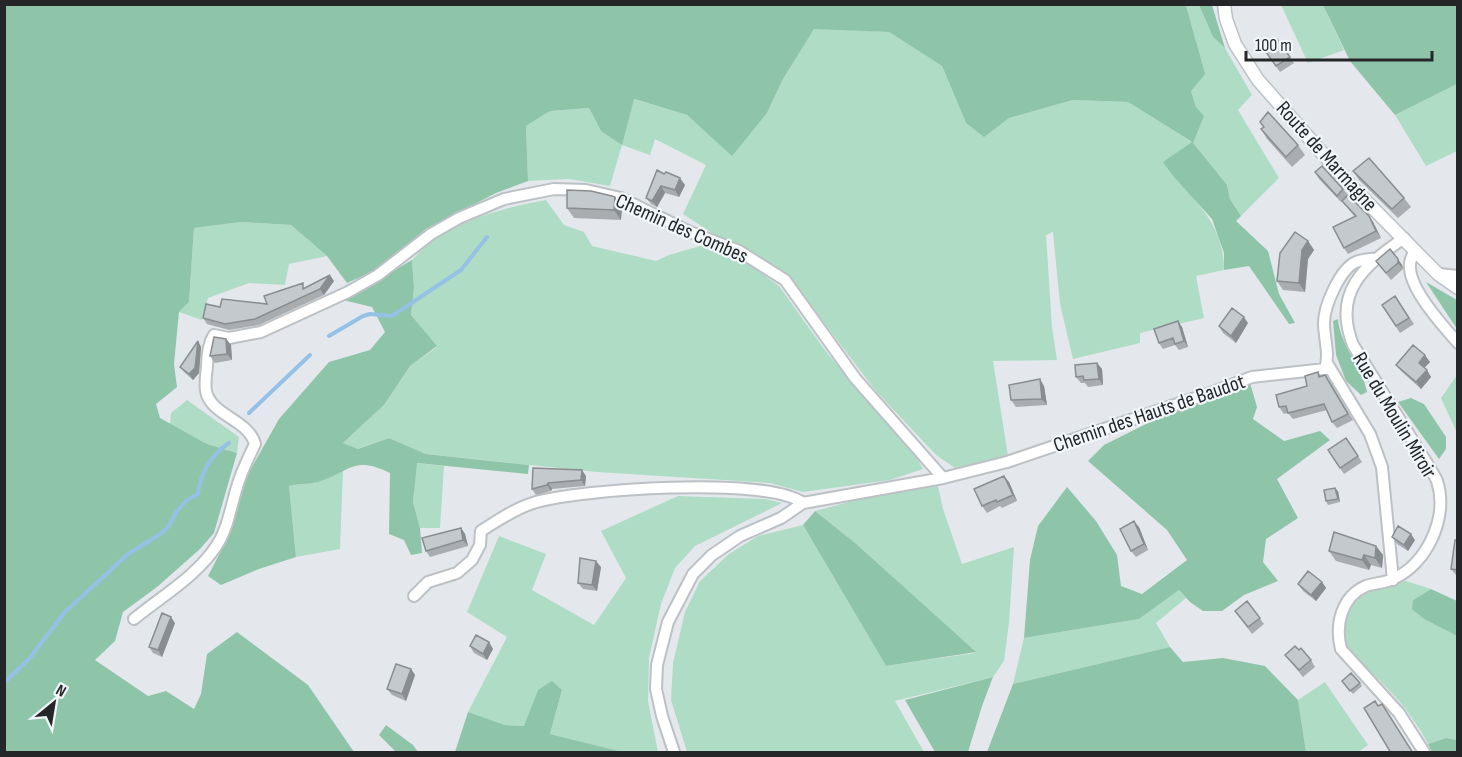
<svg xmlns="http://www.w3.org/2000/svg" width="1462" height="757" viewBox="0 0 1462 757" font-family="'Sofia Sans Condensed',sans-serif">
<rect width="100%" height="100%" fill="#e4e8ed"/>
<path fill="#afdcc4" d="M1186,5H1199L1213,37L1225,48L1252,95L1238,110L1279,178L1241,216L1230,199L1227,185L1164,162C1190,200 1224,219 1224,270L1196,276L1204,318L1140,333V343L1073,359L1060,304L1053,232L1046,235L1052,327L1057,360L993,361L1008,456L955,468L936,455L875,390L793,282L745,248L718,237L683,214L706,165L655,139L650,155L622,145L610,186L569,179L528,181L526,126L550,111L589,108L601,131L633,99L687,115L732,155L767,113L783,79L814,28L889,32L942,66L966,123L1008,118L1073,100L1128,102L1193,143L1196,107L1191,91L1196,41Z
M1281,5H1323L1344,50L1308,63Z
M1457,84V151L1426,166L1395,115Z
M546,200L564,225L584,232L592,246L656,261L669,255L707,244L738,256L779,286L827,353L917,457L923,469L890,480L803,492L770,483L597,472L426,454L389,438L357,449L343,443L384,405L410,366L437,347L411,315L414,288L412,260C419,253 427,244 436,238C466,218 511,206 546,200Z
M241,222L291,225L327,256L289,264L285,285L249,283L208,298L202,320L179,312L189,302L194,228Z
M1457,375L1458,432L1457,433L1441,398Z
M187,400L239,437L237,453L207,444L170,424L171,413Z
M416,463L444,466L440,528H420L413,502Z
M343,470L340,549L296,557L289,486L318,482Z
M938,486L943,509L962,564L1014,547L1009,623L1004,661L993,677L895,701L924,752H687L671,700L673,663L685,612L700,581L729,554L758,536L803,525L886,666L975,653L854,542L815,511L860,499Z
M678,496L765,499L782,503L695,546L675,568L661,604L649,658L648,701L658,752H623L550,734L562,690H538L525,726L505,725L468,712L507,637L467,612L499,536L546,554L532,590L594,625L626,578L601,531Z
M1406,581L1431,589L1413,600L1424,619L1457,636V740L1446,738L1428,744C1416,721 1400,700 1381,682C1371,671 1355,663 1349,649C1342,634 1344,608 1359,598C1372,589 1391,586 1406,581Z
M1179,590L1186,598L1156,623L1170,647L1013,684L1024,638L1139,619Z
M1325,682L1368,745L1358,752H1306L1298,700Z"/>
<path fill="#8ec5a8" d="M4,5H1186L1205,74L1191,91L1196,107L1204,116L1193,143L1227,185L1230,199L1241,216L1236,221L1268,251L1279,294L1295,323L1289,324L1249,266L1224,270V253L1212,219L1174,177L1163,162L1192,142L1128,102L1073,100L1009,118L984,137L966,123L942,66L889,32L814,29L783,79L767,113L732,156L687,115L634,99L622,145L601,131L589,108L550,111L526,126L528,181L496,193L426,229L374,271L347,283L327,256L291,225L241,222L194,228L189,302L179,312L174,364L177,387L156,404L160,418L207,444L237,453L214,533L200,549L157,587L123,612L115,641L95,660L148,696L166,691L194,709L201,694L207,654L237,632L308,685L354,752H5Z
M1199,5H1212L1225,48L1213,37Z
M1323,5H1457V84L1395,115L1350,61Z
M412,260L414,288L411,315L437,346L410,366L384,405L343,443L358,449L389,438L426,454L529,465L528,474L417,463L413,502L420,528L422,553L411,555L404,540L389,534L390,473C353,455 350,472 318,482C309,484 298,484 289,486L296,557L259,569L221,585L208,576L224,545L248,474L279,419L329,362L370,350L385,332L372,307L343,300Z
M1426,282L1457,300V329Z
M1338,319C1340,346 1362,365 1367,392L1361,395L1346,381L1336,355L1333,321Z
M1250,383L1257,407L1253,419L1284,441L1320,431L1330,440L1277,479L1298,518L1266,539L1263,562L1278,581L1244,595L1222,611H1203L1190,602L1179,590L1139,619L1024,638L1030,560L1038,526L1067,487L1096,521L1117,555L1121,586L1142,594L1187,560L1167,530L1088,461L1104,445L1148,423Z
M1411,398L1424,404L1446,437V449L1439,459L1398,402Z
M815,511L854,542L976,652L886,666L803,525Z
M1431,589L1457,601V636L1424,619L1412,609L1413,600Z
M1170,647L1183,662L1223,658L1265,666L1298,700L1306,752H987L1013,684Z
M993,677L982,706L968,752H935L905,700Z
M552,681L562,690L550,734L623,752H455L468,712L505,725L524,726L538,690Z
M386,725L413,745L418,752H396L379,735Z
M1446,738L1457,740V752H1432L1428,744Z"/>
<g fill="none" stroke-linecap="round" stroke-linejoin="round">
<path stroke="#95c1e6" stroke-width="4" d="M329,336L363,316L370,314L392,316L461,270L487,237
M249,413L310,355
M4,683L29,659L65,612L128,554L162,533L168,527L177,511L187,500L198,494C200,473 212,454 229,443"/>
<defs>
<path id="minor" d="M1404,238C1364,266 1332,292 1353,345L1428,465C1431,470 1435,476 1437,481C1449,517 1427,564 1393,579C1385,583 1375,583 1366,586C1341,597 1335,625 1341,649L1399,713L1424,752
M1415,250C1412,256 1409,262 1410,268C1411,291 1443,326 1458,343
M1438,274L1458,276
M1327,363L1370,434L1382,467L1393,580
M414,596L428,582L457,573L472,560L480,545L481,531C497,521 514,509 533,503C578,489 767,476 803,503
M134,619C162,596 197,576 217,545C228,528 231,506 237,487C241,472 248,459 255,444C248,420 216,417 207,395C204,387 206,375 207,367C207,356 208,344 214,335L229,338L261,332L348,292L378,275L431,234L459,218L504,199L554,189L586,190L621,198L690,232L739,251L785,280L855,378L943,478
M674,752L662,716L656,689L657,665L668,622L693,574L712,555L740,536L781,518L803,503L943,478L1007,462L1213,392L1252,377L1325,369C1330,353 1324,339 1324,323C1324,306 1340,269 1356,262C1362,259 1372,259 1379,258"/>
<path id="tertiary" d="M1224,4L1226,19L1235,44L1258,80L1353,188L1438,274L1458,288"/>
</defs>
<use href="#minor" stroke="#bcc1c5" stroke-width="14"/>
<use href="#tertiary" stroke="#bcc1c5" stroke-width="15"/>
<use href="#minor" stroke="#fff" stroke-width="10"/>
<use href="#tertiary" stroke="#fff" stroke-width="12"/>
</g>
<path fill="#a9adb0" d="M1277,39L1294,63L1280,72L1263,48Z
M1261,129L1298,145L1305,155L1292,167L1267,139Z
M657,170L685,185L679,197L665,193L657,207L651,204L646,198Z
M1353,171L1404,198L1411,207L1398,218L1359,180Z
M1315,172L1343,189L1348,195L1369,216L1373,222L1381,238L1348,254L1344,248L1355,217L1342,201L1341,202L1319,179Z
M622,207L621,220L574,218L567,208Z
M1308,241L1314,250L1308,259L1305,292L1283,290L1277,281Z
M1390,249L1402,265L1403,269L1391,280L1376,261Z
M334,281L324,295L259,325L229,330L207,324L203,318L267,304L306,287Z
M1395,296L1414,324L1400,333L1382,305Z
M1178,321L1182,327L1188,347L1179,350L1175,345L1163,349L1159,343Z
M1248,323L1236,343L1223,333L1219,326Z
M226,339L231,345L232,360L215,363L210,356Z
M198,341L201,347L199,373L193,380L184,372L180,367Z
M1430,362L1424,368L1431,377L1421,389L1401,371L1396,365Z
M1097,363L1102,369L1103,385L1088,387L1085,383H1081L1076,377Z
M1318,372L1321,376L1330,382L1353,420L1337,428L1332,422L1327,410L1293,419L1288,413L1284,414L1279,407L1307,386Z
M1044,386L1047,405L1016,407L1011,400Z
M1346,438L1362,462L1344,474L1328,450Z
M533,468L586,476L585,486L552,489L551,491L536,495L532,489Z
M1009,482L1017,501L1002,508L1000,506L987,513L982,506Z
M1338,491L1340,502L1328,505L1326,501Z
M1139,527L1148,550L1136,557L1131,551Z
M461,528L465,534L468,546L430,557L426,551Z
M1392,537L1415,540L1408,551L1397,544Z
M1458,540V576L1456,575L1451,569Z
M1376,546L1383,555L1382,568L1371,565L1369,570L1336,561L1329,551Z
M601,567L597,591L583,589L578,583Z
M1322,582L1326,588L1316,601L1303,591L1298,584Z
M1247,601L1264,624L1252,634L1235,611Z
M175,623L162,657L153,653L149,647Z
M470,646L493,649L487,660L474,653Z
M1285,655L1311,660L1315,667L1303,677Z
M411,669L415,675L406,701L392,695L387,689Z
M1342,681L1360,683L1362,686L1353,694Z"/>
<path fill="#898d90" d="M680,178L685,185L679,197L675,190Z
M661,186L665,193L657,207L652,201Z
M615,197L622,207L621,220L614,210Z
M1369,216L1373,222L1381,238L1376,231Z
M1308,241L1314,250L1308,259L1305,292L1299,283L1302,250Z
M1398,259L1402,265L1403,269L1398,263Z
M330,275L334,281L324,295L320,289Z
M1244,317L1248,323L1236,343L1231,336Z
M1178,321L1182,327L1188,347L1184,341Z
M226,339L231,345L232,360L227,354Z
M198,341L201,347L199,373L193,380L189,374Z
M1425,355L1430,362L1423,369L1419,363Z
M1097,363L1102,369L1103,385L1099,379Z
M1427,370L1431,377L1421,389L1416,382Z
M1040,379L1044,386L1047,405L1042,399Z
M582,470L586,476L585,486L581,480Z
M1004,476L1009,482L1017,501L1013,495Z
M548,483L552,489L551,491L547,485Z
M1335,488L1338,491L1340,502L1338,499Z
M1134,521L1139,527L1148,550L1144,544Z
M461,528L465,534L468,546L463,540Z
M1411,534L1415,540L1408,551L1404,545Z
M1376,546L1383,555L1382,568L1375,558Z
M1364,555L1371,565L1369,570L1362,560Z
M596,561L601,567L597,591L592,585Z
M1322,582L1326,588L1316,601L1311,595Z
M171,617L175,623L162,657L158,650Z
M489,642L493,649L487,660L483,654Z
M411,669L415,675L406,701L402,694Z"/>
<path fill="#c4c9cd" stroke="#898d90" stroke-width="1.5" d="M1277,39L1290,57L1276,66L1263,48Z
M1268,112L1298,145L1286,157L1261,129L1264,127L1260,122Z
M1369,158L1404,198L1392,209L1353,171Z
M1322,166L1343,189L1337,196L1315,172Z
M657,170L664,174L666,172L680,178L675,190L661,186L652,201L646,198Z
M567,190L591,191L612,196L615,197L614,210L567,208Z
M1348,195L1369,216L1376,231L1344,248L1333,227L1356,216L1342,201Z
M1295,232L1308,241L1302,250L1299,283L1277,281L1280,253Z
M1390,249L1398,259V263L1386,273L1376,261Z
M330,275L320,289L255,319L225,324L203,318L206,304L220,307L222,299L267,304L264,296L303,283V289Z
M1395,296L1409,318L1396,326L1382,305Z
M1232,308L1244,317L1231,336L1219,326Z
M1178,321L1184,341L1175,344L1173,338L1159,343L1154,329Z
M214,337L226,339L227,354L210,356Z
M198,341L195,368L189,374L180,367Z
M1413,345L1425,355L1419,363L1427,370L1416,382L1396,365Z
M1097,363L1099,379L1084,380L1083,376L1076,377L1075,365Z
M1318,372L1319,377L1325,375L1348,414L1332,422L1324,404L1288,413L1286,406L1279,407L1276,395L1307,386L1305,376Z
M1040,379L1042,399L1011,400L1009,385Z
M1346,438L1358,456L1340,468L1328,450Z
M533,468L582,470L581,480L548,483L547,485L532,489Z
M1004,476L1013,495L997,502L996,500L982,506L974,489Z
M1335,488L1338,499L1326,501L1324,490Z
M1134,521L1144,544L1131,551L1120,529Z
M1398,526L1411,534L1404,545L1392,537Z
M461,528L463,540L426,551L422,538Z
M1334,532L1376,546L1375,558L1364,555L1362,560L1329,551Z
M1455,540H1458V570L1451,569Z
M580,558L596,561L592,585L578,583Z
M1308,571L1322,582L1311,595L1298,584Z
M1247,601L1260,618L1248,627L1235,611Z
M162,613L171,617L158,650L149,647Z
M476,635L489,642L483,654L470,646Z
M1295,646L1299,650L1301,648L1311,660L1299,670L1285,655Z
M396,664L411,669L402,694L387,689Z
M1351,673L1360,683L1350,691L1342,681Z
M1375,701L1378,706L1382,704L1413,753H1391L1364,708Z"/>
<g text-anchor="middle" stroke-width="4.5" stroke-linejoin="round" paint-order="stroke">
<g font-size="21" fill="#242628" stroke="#f1f6fa">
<text transform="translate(1327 156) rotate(48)" y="7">Route de Marmagne</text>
<text transform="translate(682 228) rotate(24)" y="7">Chemin des Combes</text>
<text transform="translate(1149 413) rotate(-19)" y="7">Chemin des Hauts de Baudot</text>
<text transform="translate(1395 415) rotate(59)" y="7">Rue du Moulin Miroir</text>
</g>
</g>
<rect width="1462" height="757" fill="none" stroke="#242628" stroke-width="12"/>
<g transform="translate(54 703) rotate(30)" stroke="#f1f6fa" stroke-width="4.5" paint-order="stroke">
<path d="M0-4.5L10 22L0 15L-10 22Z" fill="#242628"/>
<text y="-9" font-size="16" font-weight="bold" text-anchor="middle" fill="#242628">N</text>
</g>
<path d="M1246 51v9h186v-9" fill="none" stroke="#242628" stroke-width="3"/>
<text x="1255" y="51" font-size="18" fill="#242628" stroke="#f1f6fa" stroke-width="4.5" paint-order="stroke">100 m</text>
</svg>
